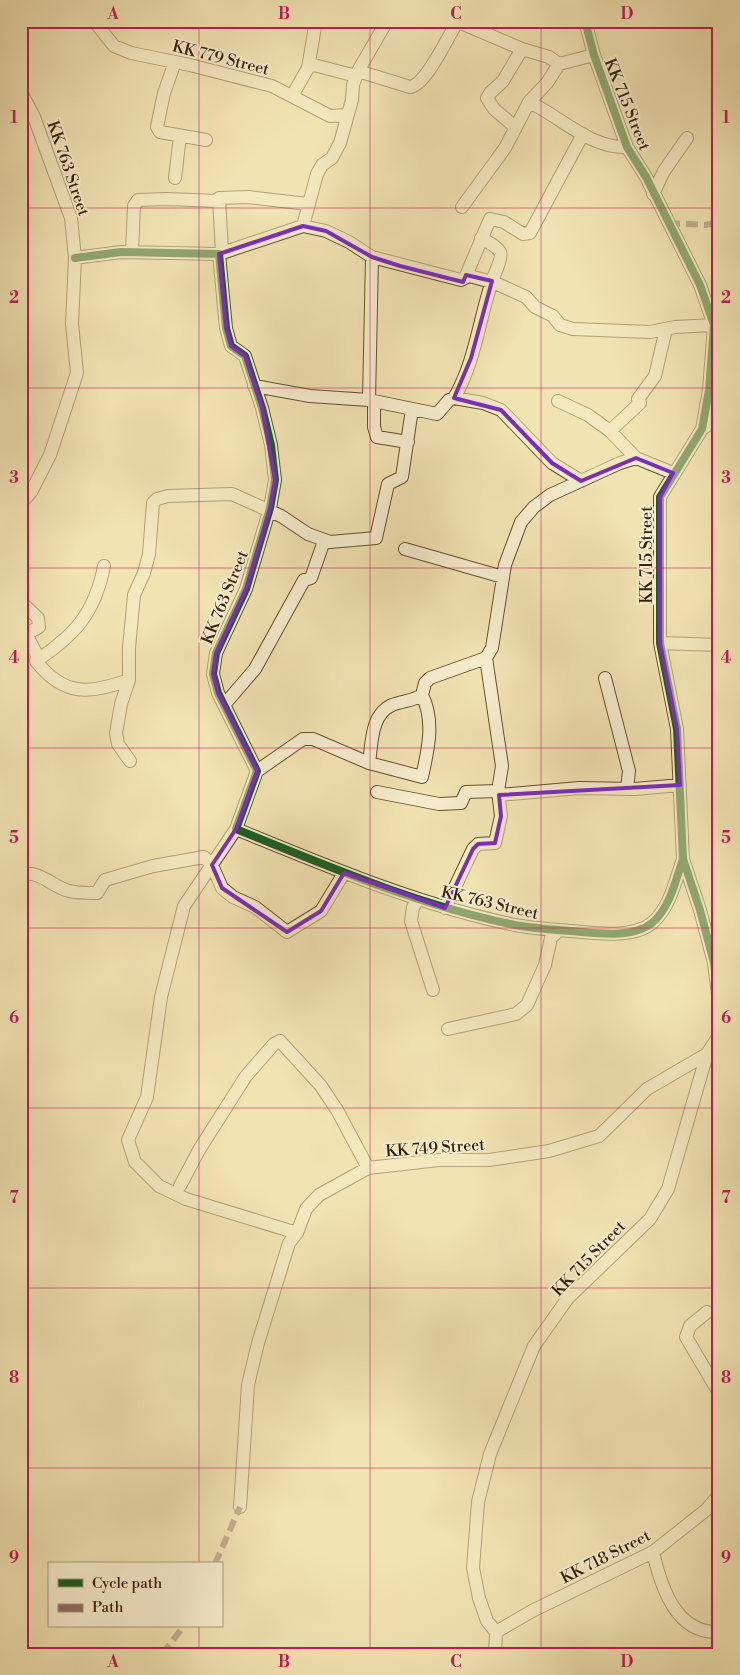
<svg xmlns="http://www.w3.org/2000/svg" width="740" height="1675" viewBox="0 0 740 1675" font-family="'Libre Bodoni',serif">
<rect width="100%" height="100%" fill="#f2e3b3"/>
<filter id="stains"><feTurbulence type="fractalNoise" baseFrequency=".004" numOctaves="4"/><feColorMatrix values="0 0 0 0 .2 0 0 0 0 .09 0 0 0 0 .02 0 0 0 .5 -.17"/></filter>
<radialGradient id="worn" r=".72"><stop offset=".6" stop-color="#630" stop-opacity="0"/><stop offset="1" stop-color="#630" stop-opacity=".3"/></radialGradient>
<g fill="none" stroke-linecap="round" stroke-linejoin="round">
<defs>
<path id="minor" d="M94,21L114,46L131,53L190,65L272,86L330,116L347,115
M585,21L594,55L627,147L646,177L700,285L714,325L709,390L702,429L660,497V643L677,729L683,859L700,910L714,963L719,1002
M453,22L461,23L522,49L549,57L559,64L594,55
M175,62L164,93L157,127L160,132L206,140
M308,67L314,65L356,76
M358,71L410,87C426,85 446,40 455,26L451,21
M21,92L34,117L71,218L75,258L72,324L77,373L50,455L31,492L21,503
M292,96L308,68L316,21
M529,102C561,117 591,149 627,147
M515,127L494,109L487,98L490,93L503,81L522,49
M175,178L180,136
M653,194L664,171L687,138
M462,207L505,148L529,102L547,83L559,64
M303,226L317,174L322,165L332,158L340,143L352,100L353,85L358,71L387,21
M132,252L134,206L138,200L166,199L219,201
M222,253L219,198L248,197L308,204
M219,254L303,226L326,231L349,242L372,257L461,280L465,278L490,219L504,222L523,234L530,233L583,134
M75,258L121,252L219,254L226,328L231,346L245,356L262,408L271,445L275,480L270,508L246,589L216,653L213,674L218,693L257,771L236,829C327,866 418,905 515,925C537,929 560,930 582,932C603,934 635,937 652,923C670,908 676,879 683,859
M466,275L495,283L526,297L535,307L553,316L560,325L573,329L650,332L675,327L714,325
M254,386L310,396L369,400L437,414L449,400L454,398L483,403L501,410L552,463L581,481
M454,398C475,363 479,320 492,281C494,275 503,257 500,252C497,246 486,241 481,238
M369,400L372,257
M374,401V427L377,437L408,442
M558,401L588,415L610,431L636,458
M702,429L719,417
M610,431L640,403L638,399L655,376L666,329
M405,549L503,577
M104,566C95,613 75,635 36,661C64,697 90,694 129,680
M21,602L38,618L39,627L26,634L37,655L36,661
M660,643L719,645
M605,678L629,771L627,789
M224,705L255,669L304,580L311,578L324,541
M130,761L118,744L116,733L121,704L129,680V648L134,595L144,573L149,554L153,503L157,499L168,496L232,494L281,516L308,534L330,542L376,538L388,484L402,477L412,409
M369,763C372,742 371,714 392,705C402,701 413,701 422,695L425,683L430,678L486,658L492,648L505,565L521,522L534,507L550,495L620,463L636,458L673,473
M257,771L303,739H313L369,763L422,777C428,750 435,721 422,695
M377,792L439,804L461,803L466,792L498,791
M499,795L579,788L635,789L680,785
M236,829L184,906L161,997L147,1097L128,1140L135,1162L159,1186L186,1199L297,1233
M21,875C39,869 52,887 69,891C77,893 87,893 97,893L105,880L153,866L204,857L212,865L222,888L233,897L255,907L287,932L321,911L344,873
M419,899L413,907L411,921L433,990
M445,908L473,849L478,844L495,843L501,816L498,791L502,766L486,658
M448,1029L516,1014L527,1005L545,965L551,938L559,930
M180,1186L199,1150L246,1076L274,1044L280,1041L321,1086L337,1110L368,1168
M707,1312L690,1326L686,1337L719,1393
M240,1507L248,1385L258,1343L289,1243L297,1233L306,1209L319,1195L368,1168L439,1160H489L549,1151L599,1136L647,1089L707,1054
M653,1552C661,1587 676,1634 719,1632
M496,1632L487,1621L479,1598L473,1568L478,1502L490,1454L534,1346L568,1298L650,1219L668,1189L707,1054L718,1037L719,1022
M496,1632L532,1611L653,1552L706,1510L719,1495
M495,1654L496,1632"/>
</defs>
<use href="#minor" stroke="#66502f" stroke-width="14"/>
<use href="#minor" stroke="#f7edce" stroke-width="12"/>
<path stroke="#8d6e63" stroke-width="6" stroke-dasharray="12 6" stroke-linecap="butt" d="M709,21L719,32
M719,42V50
M668,223L705,225L719,222
M215,1564L240,1507
M162,1654L184,1626"/>
<defs>
<path id="cycleway" d="M585,21L594,55L627,147L646,177L700,285L714,325L709,390L702,429L660,497V643L677,729L683,859L700,910L714,963L719,1002
M75,258L121,252L219,254L226,328L231,346L245,356L262,408L271,445L275,480L270,508L246,589L216,653L213,674L218,693L257,771L236,829C327,866 418,905 515,925C537,929 560,930 582,932C603,934 635,937 652,923C670,908 676,879 683,859"/>
</defs>
<use href="#cycleway" stroke="#f7edce" stroke-width="11"/>
<use href="#cycleway" stroke="#1b5e20" stroke-width="8"/>
</g>
<path d="M0 0H740V1675H0ZM303,226L326,231L372,257L400,266L463,282L466,275L492,281L471,358L454,398L501,410L552,463L581,481L636,458L673,473L660,497V643L677,729L680,785L499,795L501,816L495,843L478,844L473,849L445,908L344,873L321,911L287,932L222,888L212,865L236,829L257,771L218,693L213,674L216,653L246,589L270,508L275,480L262,408L245,356L231,346L226,328L219,254Z" fill="#f2e3b3" fill-opacity=".55" fill-rule="evenodd"/>
<path fill="none" stroke="#7b2cbf" stroke-width="4" stroke-linejoin="round" d="M303,226L326,231L372,257L400,266L463,282L466,275L492,281L471,358L454,398L501,410L552,463L581,481L636,458L673,473L660,497V643L677,729L680,785L499,795L501,816L495,843L478,844L473,849L445,908L344,873L321,911L287,932L222,888L212,865L236,829L257,771L218,693L213,674L216,653L246,589L270,508L275,480L262,408L245,356L231,346L226,328L219,254Z"/>
<path fill="none" stroke="#c2185b" stroke-width="1" stroke-opacity="0.55" d="M199,21V1564M370,21V1654M541,21V1654M21,208H719M21,388H719M21,568H719M21,748H719M21,928H719M21,1108H719M21,1288H719M21,1468H719M199,1626V1654"/>
<g text-anchor="middle" stroke-width="4" stroke-linejoin="round" paint-order="stroke">
<g font-size="16" fill="#371f03" stroke="#f7edce">
<text transform="translate(221 57) rotate(14)" y="6">KK 779 Street</text>
<text transform="translate(628 104) rotate(68)" y="6">KK 715 Street</text>
<text transform="translate(69 168) rotate(71)" y="6">KK 763 Street</text>
<text transform="translate(646 555) rotate(-90)" y="6">KK 715 Street</text>
<text transform="translate(224 597) rotate(-68)" y="6">KK 763 Street</text>
<text transform="translate(490 902) rotate(13)" y="6">KK 763 Street</text>
<text transform="translate(435 1147) rotate(-4)" y="6">KK 749 Street</text>
<text transform="translate(588 1258) rotate(-46)" y="6">KK 715 Street</text>
<text transform="translate(605 1556) rotate(-27)" y="6">KK 718 Street</text>
</g>
</g>
<rect width="740" height="1675" fill="none" stroke="#f2e3b3" stroke-width="55"/>
<rect x="48" y="1562" width="175" height="65" fill="#f7edce" stroke="#aa9b7d"/>
<rect x="58" y="1579" width="25" height="8" fill="#1b5e20" stroke="#aa9b7d"/>
<text x="92" y="1588" font-size="15" fill="#371f03">Cycle path</text>
<rect x="58" y="1604" width="25" height="8" fill="#8d6e63" stroke="#aa9b7d"/>
<text x="92" y="1612" font-size="15" fill="#371f03">Path</text>
<rect x="28" y="28" width="684" height="1620" fill="none" stroke="#c2185b" stroke-width="2"/>
<g font-size="16" text-anchor="middle" font-weight="bold" fill="#c2185b">
<text x="113" y="19">A</text>
<text x="284" y="19">B</text>
<text x="456" y="19">C</text>
<text x="627" y="19">D</text>
<text x="14" y="123">1</text>
<text x="726" y="123">1</text>
<text x="14" y="303">2</text>
<text x="726" y="303">2</text>
<text x="14" y="483">3</text>
<text x="726" y="483">3</text>
<text x="14" y="663">4</text>
<text x="726" y="663">4</text>
<text x="14" y="843">5</text>
<text x="726" y="843">5</text>
<text x="14" y="1023">6</text>
<text x="726" y="1023">6</text>
<text x="14" y="1203">7</text>
<text x="726" y="1203">7</text>
<text x="14" y="1383">8</text>
<text x="726" y="1383">8</text>
<text x="14" y="1563">9</text>
<text x="726" y="1563">9</text>
<text x="113" y="1667">A</text>
<text x="284" y="1667">B</text>
<text x="456" y="1667">C</text>
<text x="627" y="1667">D</text>
</g>
<rect width="100%" height="100%" filter="url(#stains)"/>
<rect width="100%" height="100%" fill="url(#worn)"/>
</svg>
